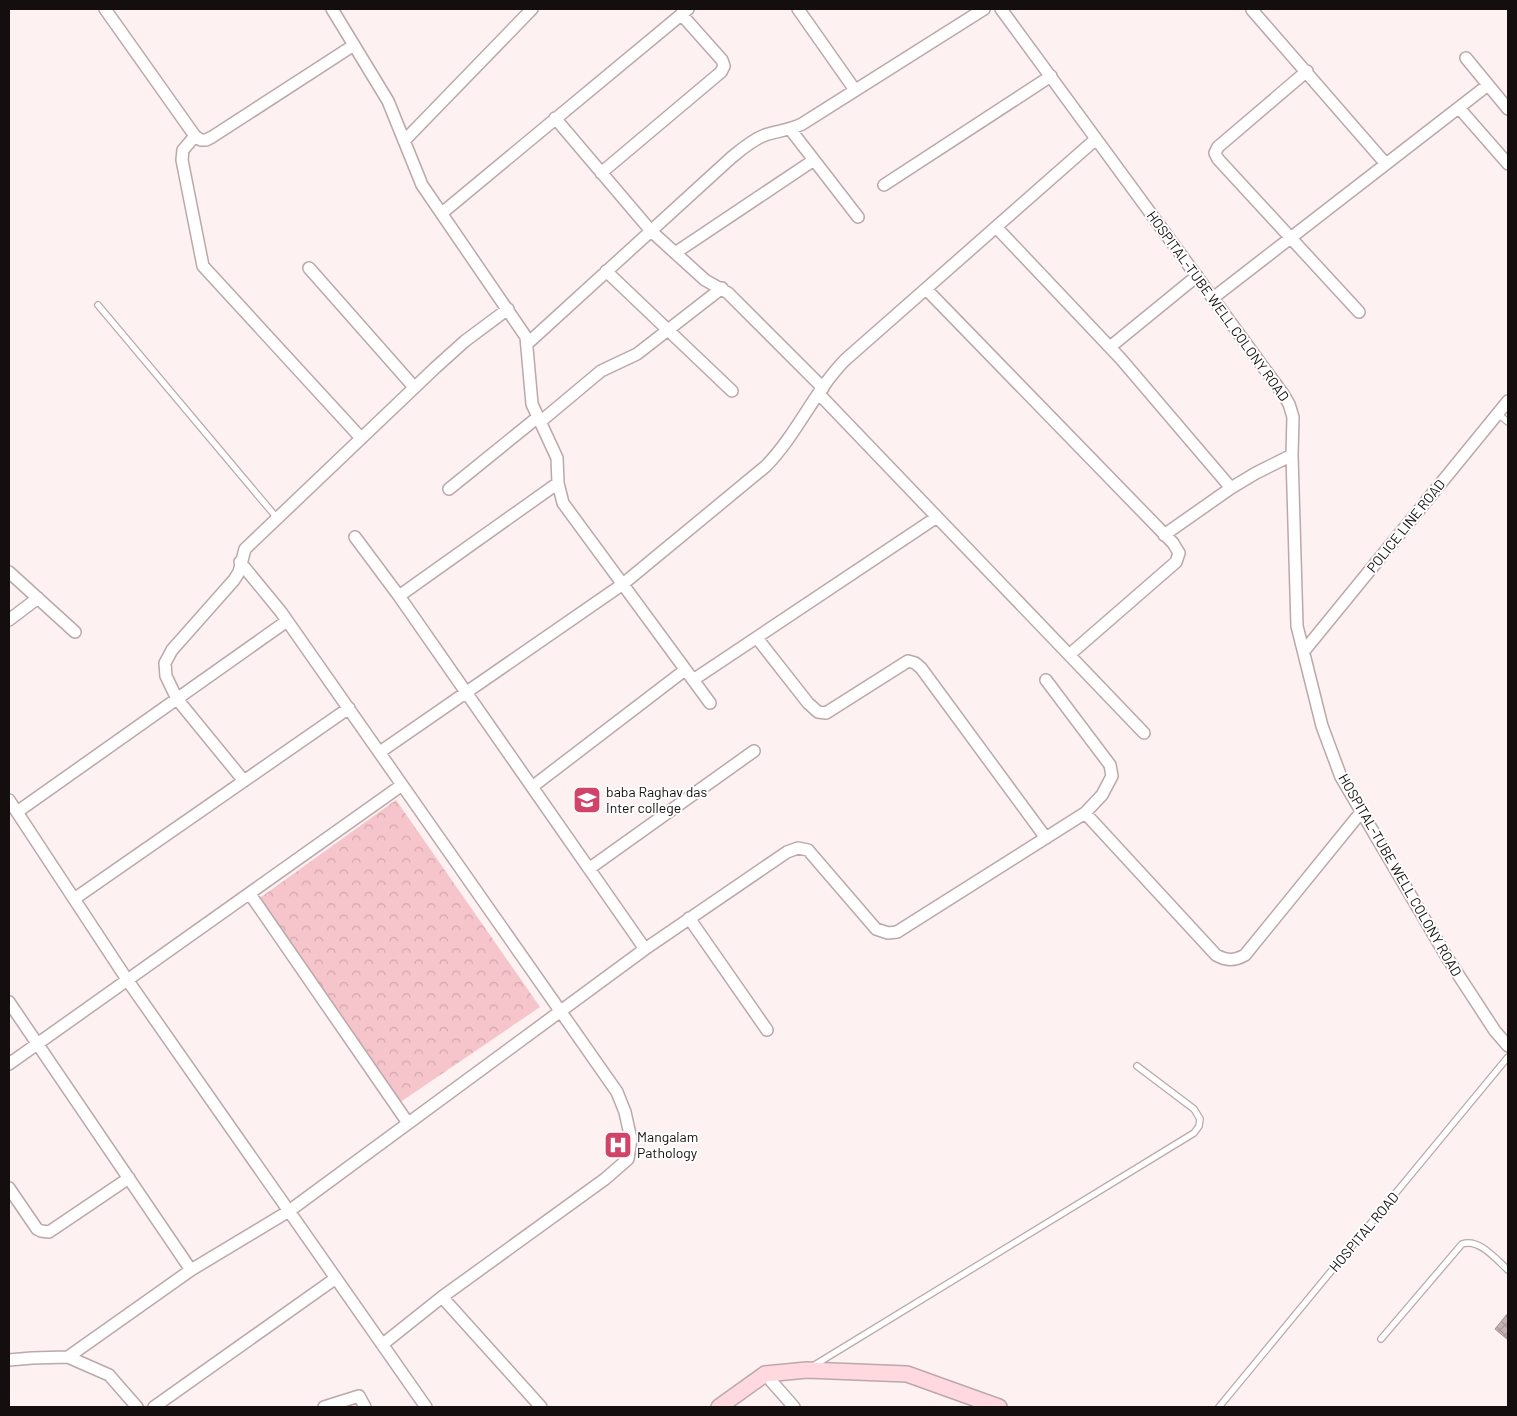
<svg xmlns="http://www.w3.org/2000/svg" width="1517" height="1416" viewBox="0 0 1517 1416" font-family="Barlow,sans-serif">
<defs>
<pattern id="park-crowns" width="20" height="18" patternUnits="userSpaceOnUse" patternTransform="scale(1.25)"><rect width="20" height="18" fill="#f6c4cb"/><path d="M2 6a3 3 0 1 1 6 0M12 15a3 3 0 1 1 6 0" fill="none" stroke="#d2a7ad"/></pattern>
<pattern id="building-cross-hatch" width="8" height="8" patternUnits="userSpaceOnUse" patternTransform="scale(1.25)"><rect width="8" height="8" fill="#c5b2b5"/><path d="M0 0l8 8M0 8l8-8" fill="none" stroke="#a8989a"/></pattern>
</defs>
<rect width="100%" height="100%" fill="#fdf1f2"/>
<path fill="url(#park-crowns)" d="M396,800L540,1007L399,1103L257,900Z"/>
<path fill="url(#building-cross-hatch)" stroke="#a29093" d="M1508,1313V1340L1495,1329Z"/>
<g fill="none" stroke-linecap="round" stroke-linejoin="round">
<defs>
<path id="lane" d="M98,305L277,518
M1498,414L1508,422
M1381,1339L1462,1244C1479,1238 1496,1259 1508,1270
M813,1366L1194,1133L1199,1126L1200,1119L1194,1109L1137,1066
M1219,1407L1508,1057"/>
<path id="street" d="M105,9L195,136L201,140H206L212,137L354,45
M332,9L388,101L422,185L526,337L532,404L557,458L558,483L563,503L710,703
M798,9L855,90
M1001,9L1283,394L1289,404L1293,417L1292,455L1297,626L1322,726L1341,777L1448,959L1495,1031L1508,1046
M1252,10L1386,164
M1466,58L1508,109
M1307,71L1218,147L1215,153L1218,159L1359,312
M1459,108L1508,164
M555,118L651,231L705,280L728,293L823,388
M790,129L858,217
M195,136L183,150L182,160L203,266L361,438
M404,141L532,9
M601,173L721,72L724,66L722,60L681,14
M884,185L1051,76
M442,213L688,9
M996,227L1121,359L1231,488
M675,253L814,160
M309,268L414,387
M606,271L732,391
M926,289L1173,543L1179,553L1176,562L1069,655
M1213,298L1488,85
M527,344L732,157C742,149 752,140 765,135C777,131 790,130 802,124L984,9
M1110,347L1197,276
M819,394L1144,733
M540,422L601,371L637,354L722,288
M449,489L538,417
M1164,535L1231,488L1256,473L1292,455
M355,537L399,596L645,949
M240,562L281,612L617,1092L625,1112L631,1139L628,1159L605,1179L442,1297L383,1344
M9,572L75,632
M399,596L558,483
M9,620L38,598
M757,638L808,703L818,712L826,713L908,661L915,663L921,668L1046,838
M1304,651L1508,401
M693,680L937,517
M380,752L623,584L766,466C797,434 814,392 845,360L1096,139
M244,781L177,699L166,676L165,663L172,650L234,580L239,572L245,549L435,368L465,341L508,309
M532,787L685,670
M9,800L128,981L426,1407
M17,812L287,621
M1085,813L1216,955C1227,961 1234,961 1245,955L1362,811
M590,868L754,751
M250,894L408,1123
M74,899L349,708
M689,918L767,1030
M9,1002L191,1270
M9,1064L402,785
M9,1188L37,1229L41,1231L49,1232L129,1178
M442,1297L541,1407
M68,1357L191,1270L289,1211L645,949L787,852L798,848L808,850L876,929L888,933L897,932L1085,813L1102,795L1112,776L1110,765L1046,680
M9,1360L32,1358L68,1357L109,1375L137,1407
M765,1374L794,1407
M154,1407L336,1278
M324,1407L359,1396L365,1407"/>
<path id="secondary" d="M719,1407L765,1374L807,1370L907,1374L999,1407"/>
</defs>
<use href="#lane" stroke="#bba8ab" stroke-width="8"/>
<use href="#street" stroke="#bba8ab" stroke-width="14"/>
<use href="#secondary" stroke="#bba8ab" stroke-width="18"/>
<use href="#lane" stroke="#fff" stroke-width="5.5"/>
<use href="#street" stroke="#fff" stroke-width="11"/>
<use href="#secondary" stroke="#ffd8e0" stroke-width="15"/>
</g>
<defs>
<symbol id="university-square" viewBox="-11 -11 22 22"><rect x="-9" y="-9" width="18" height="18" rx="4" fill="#d24369" stroke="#fff"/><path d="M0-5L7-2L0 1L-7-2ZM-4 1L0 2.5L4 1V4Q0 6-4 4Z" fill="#fff"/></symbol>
<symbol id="hospital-square" viewBox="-11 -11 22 22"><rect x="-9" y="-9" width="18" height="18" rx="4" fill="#d24369" stroke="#fff"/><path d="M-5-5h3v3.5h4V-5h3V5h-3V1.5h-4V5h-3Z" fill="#fff"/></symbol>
</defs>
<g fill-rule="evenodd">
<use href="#university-square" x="571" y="784" width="32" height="32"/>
<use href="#hospital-square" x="602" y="1129" width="32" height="32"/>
</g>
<g text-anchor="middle" stroke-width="4" stroke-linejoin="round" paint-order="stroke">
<g font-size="14" fill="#140e0e" stroke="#fff">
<text transform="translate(1218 306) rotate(54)" y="5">HOSPITAL-TUBE WELL COLONY ROAD</text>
<text transform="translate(1406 526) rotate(-51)" y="5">POLICE LINE ROAD</text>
<text transform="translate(1400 875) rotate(60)" y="5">HOSPITAL-TUBE WELL COLONY ROAD</text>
<text transform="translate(1364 1232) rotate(-50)" y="5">HOSPITAL ROAD</text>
</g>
<g font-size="14" fill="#140e0e" stroke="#fff" text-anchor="start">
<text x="606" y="797">baba Raghav das<tspan x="606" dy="16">Inter college</tspan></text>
<text x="637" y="1142">Mangalam<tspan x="637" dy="16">Pathology</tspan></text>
</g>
</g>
<rect width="1517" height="1416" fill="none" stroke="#140e0e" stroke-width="20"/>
</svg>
